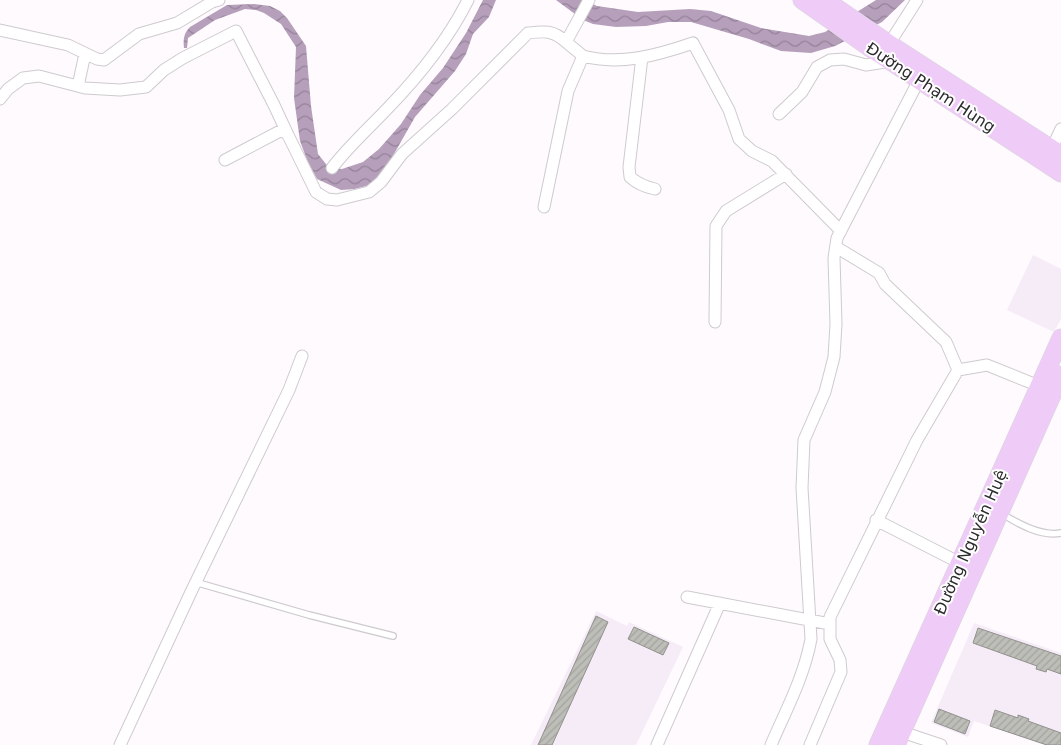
<svg xmlns="http://www.w3.org/2000/svg" width="1061" height="745" viewBox="0 0 1061 745" font-family="'DejaVu Sans',sans-serif">
<defs>
<pattern id="water-waves" width="16" height="10" patternUnits="userSpaceOnUse" patternTransform="scale(1.25)"><rect width="16" height="10" fill="#b69fbb"/><path d="M0 5q4-4 8 0t8 0" fill="none" stroke="#948298"/></pattern>
<pattern id="building-hatch" width="6" height="6" patternUnits="userSpaceOnUse" patternTransform="scale(1.25)"><rect width="6" height="6" fill="#bebeb9"/><path d="M-1 1l2-2M0 6l6-6M5 7l2-2" fill="none" stroke="#a3a39f"/></pattern>
</defs>
<rect width="100%" height="100%" fill="#fefafe"/>
<path fill="#f5ecf7" d="M1033,255L1061,269V319L1054,332L1007,310Z
M596,611L627,626L629,622L683,647L636,745H531Z
M974,623L1061,653V745H1044L974,721L968,737L931,723Z"/>
<path fill="url(#water-waves)" d="M483,0H496L489,17L473,34L466,54L455,71L415,117L386,168L370,185L355,189L341,190L317,179L307,160L300,141L294,98L296,47L281,24L264,13L256,10L245,9L215,20L188,38L187,48H184C183,39 184,33 190,27L227,5L254,4L270,6L280,11L287,18L306,46L311,106L318,154L326,164L331,168L342,169L363,162L379,149L401,124L420,95L443,68L466,33Z
M556,0H585L597,6L638,12L690,9L711,11L761,28L809,36L825,32L876,0H905L882,22L835,46L811,53L781,51L749,39L691,22H668L646,26L616,27L593,24L583,20Z"/>
<path fill="url(#building-hatch)" stroke="#92918d" d="M596,616L608,622L552,745H538Z
M634,627L669,643L663,655L628,639Z
M978,628L1061,656V674L1047,669L1046,672L1036,669L1037,666L973,643Z
M939,709L970,721L965,734L934,722Z
M995,710L1018,718V715L1029,719L1028,721L1061,733V745H1047L990,726Z"/>
<g fill="none" stroke-linecap="round" stroke-linejoin="round">
<defs>
<path id="lane" d="M1001,513C1018,524 1041,537 1061,533
M195,582L309,615L393,636"/>
<path id="street" d="M0,30L68,45L97,59L104,60L139,34L177,23L212,2L219,0
M889,44L917,0
M583,56C620,66 658,55 693,43L729,110L739,139L752,151L772,161L841,231
M642,57L629,167L630,177C638,184 645,187 655,189
M78,86L85,54
M0,99L8,89L23,78L39,76L85,88L120,90L146,87L164,70L183,58L236,31L274,105L288,135
M779,114L802,92L817,67L830,60L844,59L866,65L891,61
M1051,150L1061,129
M225,160L282,130L288,135L316,192L327,199L337,200L369,192L381,182L402,154L452,109L528,33C545,31 553,30 566,42
M332,168C348,147 369,128 387,109C418,77 448,40 468,0
M544,207L568,91L583,56L566,42L589,0
M836,247L879,273L885,284L946,342L958,370L987,365L1039,386
M715,322L716,226L726,211L786,174
M876,520L960,563
M687,597L830,624
M902,732L941,745
M120,745L191,592L289,390L302,356
M657,745L720,603
M771,745C786,710 804,677 811,639L802,488L804,440L825,392L834,357L836,324L834,258L837,238L919,80
M810,745L841,672L840,660L830,639V617L917,440L958,370"/>
<path id="primary" d="M802,0L869,47L1061,173
M825,0L889,44L1061,155
M878,745L1061,338
M896,745L1061,375"/>
</defs>
<use href="#lane" stroke="#cecbcf" stroke-width="8"/>
<use href="#street" stroke="#cecbcf" stroke-width="13"/>
<use href="#primary" stroke="#d9d9d9" stroke-width="19"/>
<use href="#lane" stroke="#fff" stroke-width="5.5"/>
<use href="#street" stroke="#fff" stroke-width="11"/>
<use href="#primary" stroke="#efcbf8" stroke-width="18"/>
</g>
<g text-anchor="middle" stroke-width="4" stroke-linejoin="round" paint-order="stroke">
<g font-size="16" fill="#2c2b2d" stroke="#fff">
<text transform="translate(931 87) rotate(33)" y="6">Đường Phạm Hùng</text>
<text transform="translate(970 542) rotate(-66)" y="6">Đường Nguyễn Huệ</text>
</g>
</g>
</svg>
